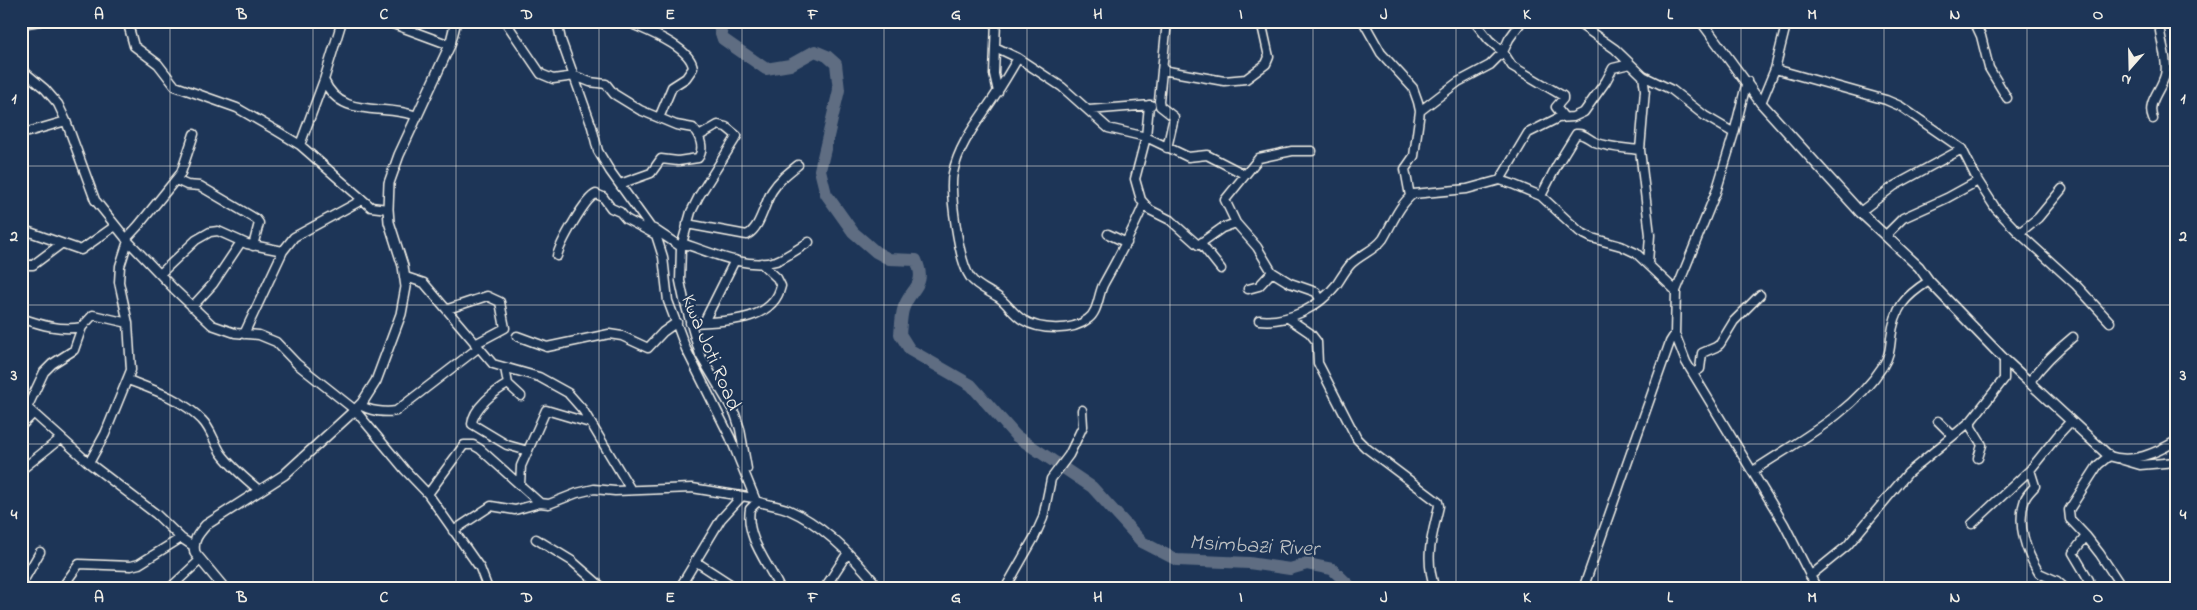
<svg xmlns="http://www.w3.org/2000/svg" width="2197" height="610" viewBox="0 0 2197 610" font-family="'Indie Flower',sans-serif">
<rect width="100%" height="100%" fill="#1d3557"/>
<filter id="ink" filterUnits="userSpaceOnUse"><feTurbulence type="fractalNoise" baseFrequency=".02" numOctaves="2"/><feDisplacementMap in="SourceGraphic" scale="10" xChannelSelector="R" yChannelSelector="G"/><feConvolveMatrix kernelMatrix="1 2 1 2 8 2 1 2 1" color-interpolation-filters="sRGB"/></filter>
<g filter="url(#ink)">
<g fill="none" stroke-linecap="round" stroke-linejoin="round">
<path stroke="#5e6d82" stroke-width="12" d="M717,21L723,39L766,69L790,65L815,51L827,56L836,64L839,90L820,170L826,194L853,232L876,252L889,259L916,260C928,287 909,288 903,310C901,317 901,326 900,334L910,350L971,385L1016,436L1092,487L1142,542L1177,560L1249,563L1290,569L1307,564L1332,569L1353,589"/>
<defs>
<path id="minor" d="M125,21L128,24L134,46L158,64L175,86L237,108L277,131L300,145L371,207L388,209
M342,21L324,80C341,120 383,103 417,116
M385,21L450,45
M505,21L541,74L553,79L575,76L590,82L606,84L614,94L640,110L676,125L693,128C700,136 705,149 698,158L678,161L661,159L651,173L620,184
M557,21L561,40L592,127L598,151L610,171L656,235L663,257L668,301L686,349L730,437L756,501C766,505 778,505 789,510C824,525 856,559 880,589
M633,21L634,25C650,32 691,48 693,68L686,78L672,87L659,118
M996,21L995,47L1018,58L1062,87L1108,128L1146,137L1188,157L1207,155L1244,174
M1363,21L1381,53L1413,88L1418,102L1420,111L1414,156L1405,169L1410,196
M1474,21L1489,40L1503,52L1512,66L1563,96V99L1556,107L1563,116
M1575,21L1615,49L1643,76L1672,90L1705,116L1734,133
M1974,21L1981,36L1989,68L2007,98
M21,24L40,21
M995,47L994,74L998,92
M1018,58C1011,70 1004,82 996,94C980,119 959,143 953,173C949,192 959,262 970,277C976,286 989,291 998,297C1007,303 1013,314 1023,320C1039,330 1072,332 1088,319C1098,312 1098,296 1103,285C1118,258 1132,233 1144,204
M21,69L45,89L58,104L66,121L95,200L128,241L174,289L212,325L235,333L259,335L276,342L297,364L355,410L405,470L428,494L480,568L488,589
M1775,69L1886,100L1900,106L1962,149L1978,181L1996,209L2019,233L2076,285L2110,322
M1162,70L1224,81L1246,79L1266,64L1269,57L1261,21
M1643,76L1645,90L1640,150L1650,235L1648,263
M1747,81L1734,133L1716,192L1676,291L1675,334L1686,362L1784,524L1817,589
M1761,103L1775,69L1787,21
M1149,105L1146,137L1135,179L1141,200L1150,210L1170,220L1198,245L1222,228L1236,223
M1089,110L1151,105
M1420,111L1458,82L1490,65L1503,52L1509,39L1522,21
M2153,119C2146,102 2161,91 2165,75C2169,61 2159,38 2159,21
M21,134L66,121
M699,136L718,125L726,127L737,136L699,196L691,212L681,247L680,281L684,300L700,355L735,414L740,429L747,469
M300,145L324,80
M1167,148L1174,117L1160,106L1159,101L1167,21
M1312,151H1292L1259,158L1225,200L1236,223L1257,247L1272,272L1290,283L1316,292L1320,299
M176,180L187,185L200,186L256,219L259,223L253,246
M1500,180L1528,133L1558,118L1573,117L1584,112L1606,81L1613,68L1630,64
M1541,196L1557,165L1576,134C1584,133 1588,139 1595,142C1609,148 1626,148 1640,150
M1860,212L1894,186L1962,149
M687,224L747,235C761,227 764,204 772,191C779,180 788,173 798,165
M21,229L81,250L115,226
M654,229L681,247
M2019,233L2038,218L2062,189
M1108,234L1127,243
M1885,236L1903,218L1947,198L1978,181
M126,239L138,226L181,173L194,134
M682,243C710,252 746,270 776,261C787,257 799,248 809,242
M1201,244L1221,269
M557,256C560,244 585,198 596,194L603,197L611,208L620,212L626,219L656,235
M21,265H33L61,244
M160,274L196,240L210,232L218,231L247,244L283,251
M406,277L424,283L493,364L539,377L568,393L583,410L631,490
M1248,289L1259,286L1272,272
M192,307L213,284L241,242
M448,309L487,296L500,302L505,328L475,344
M21,318C41,325 61,331 82,327L93,315L128,323
M1288,318L1310,333L1317,342L1318,363L1357,439L1365,447L1438,502L1439,506C1432,537 1424,557 1435,589
M1259,320C1289,323 1318,308 1337,284C1341,278 1345,271 1350,265C1359,255 1374,251 1383,239C1392,224 1399,205 1413,194L1467,189L1500,180L1512,184L1541,196L1580,232L1592,238L1621,246L1636,253L1676,291
M704,322L735,260
M690,323C720,321 772,324 781,286L777,278L761,263
M244,334L283,251L294,237L362,200
M517,336L547,347L609,334L622,336L648,348L663,332L677,322
M505,368L508,384L521,396
M1693,373L1700,369L1702,353L1716,347L1720,344L1734,321L1760,295
M128,380C154,390 182,399 202,420C211,429 214,442 221,453C232,468 246,479 260,491
M508,384C495,391 473,408 472,424L507,445L528,451
M2033,386L2031,380C2043,364 2057,350 2073,337
M21,402L89,463L156,514L181,538L193,546
M360,405C369,411 385,413 396,411L478,348
M27,408L44,372L52,364L74,350L82,327
M1938,421L1952,435
M21,426L33,414
M1978,458L1982,445L1971,427V421L2004,379V359
M2123,460L2140,465L2176,462
M89,463L105,434L131,370L128,323L119,282L120,266L128,241
M21,470L60,439
M1753,471C1798,441 1853,413 1883,366C1889,357 1890,349 1891,338C1895,307 1904,297 1929,281
M520,485L521,466L546,410L590,423
M428,494L464,445H473L480,449L540,503
M757,502L750,509C745,538 769,564 780,589
M1972,524L2030,470
M453,531L491,506L515,510L540,503L549,504L577,493L594,489L615,491L692,488L754,498
M2086,536L2100,554L2123,589
M536,539L572,561L604,589
M695,561L738,589
M1810,576L1847,546L1908,473L1971,421
M21,585L40,552
M64,585L79,564L131,566L139,564L181,538
M169,589L200,560
M679,589L721,519L742,496
M824,589L847,554
M1005,589L1034,538L1043,518L1051,479L1069,455L1083,426L1082,410
M1583,589L1670,342L1675,334
M2066,589L2057,581L2039,573C2026,552 2016,524 2025,499C2027,494 2032,490 2035,486L2030,470L2059,434L2071,421
M2090,589L2089,580L2073,553L2086,536L2070,519L2069,510L2098,465L2109,456C2132,464 2156,453 2176,441"/>
<path id="tertiary" d="M1701,21L1761,103L1860,212L1919,267L1929,281L2004,359L2109,456
M225,589L195,553C192,541 198,534 206,525L284,475L355,410L362,403L376,381L401,314L406,287L403,266L389,222L388,209L389,183L399,155L450,45L456,21"/>
</defs>
<use href="#minor" stroke="#f4f1e8" stroke-width="11"/>
<use href="#tertiary" stroke="#f4f1e8" stroke-width="12"/>
<use href="#minor" stroke="#1d3557" stroke-width="8"/>
<use href="#tertiary" stroke="#1d3557" stroke-width="9"/>
</g>
</g>
<path fill="none" stroke="#f4f1e8" stroke-width="1" stroke-opacity="0.55" d="M170,21V589M313,21V589M456,21V589M599,21V589M742,21V589M884,21V589M1027,21V589M1170,21V589M1313,21V589M1456,21V589M1598,21V589M1741,21V589M1884,21V589M2027,21V589M21,166H2176M21,305H2176M21,444H2176"/>
<g text-anchor="middle" stroke-width="4" stroke-linejoin="round" paint-order="stroke">
<g font-size="21" fill="#f4f1e8" stroke="#1d3557">
<text transform="translate(712 352) rotate(67)" y="7">Kwa Joti Road</text>
</g>
<g font-size="22" font-style="italic" fill="#c0c3c4" stroke="#1d3557">
<text transform="translate(1254 544) rotate(3)" y="8">Msimbazi River</text>
</g>
</g>
<rect width="2197" height="610" fill="none" stroke="#1d3557" stroke-width="55"/>
<g transform="translate(2130 68) rotate(200)" stroke="#1d3557" stroke-width="4" paint-order="stroke">
<path d="M0-4L9 19L0 12L-9 19Z" fill="#f4f1e8"/>
<text y="-8" font-size="14" font-weight="bold" text-anchor="middle" fill="#f4f1e8">N</text>
</g>
<rect x="28" y="28" width="2142" height="554" fill="none" stroke="#f4f1e8" stroke-width="2"/>
<g font-size="16" text-anchor="middle" font-weight="bold" fill="#f4f1e8">
<text x="99" y="19">A</text>
<text x="242" y="19">B</text>
<text x="384" y="19">C</text>
<text x="527" y="19">D</text>
<text x="670" y="19">E</text>
<text x="813" y="19">F</text>
<text x="956" y="19">G</text>
<text x="1098" y="19">H</text>
<text x="1241" y="19">I</text>
<text x="1384" y="19">J</text>
<text x="1527" y="19">K</text>
<text x="1670" y="19">L</text>
<text x="1812" y="19">M</text>
<text x="1955" y="19">N</text>
<text x="2098" y="19">O</text>
<text x="14" y="103">1</text>
<text x="2183" y="103">1</text>
<text x="14" y="241">2</text>
<text x="2183" y="241">2</text>
<text x="14" y="380">3</text>
<text x="2183" y="380">3</text>
<text x="14" y="519">4</text>
<text x="2183" y="519">4</text>
<text x="99" y="602">A</text>
<text x="242" y="602">B</text>
<text x="384" y="602">C</text>
<text x="527" y="602">D</text>
<text x="670" y="602">E</text>
<text x="813" y="602">F</text>
<text x="956" y="602">G</text>
<text x="1098" y="602">H</text>
<text x="1241" y="602">I</text>
<text x="1384" y="602">J</text>
<text x="1527" y="602">K</text>
<text x="1670" y="602">L</text>
<text x="1812" y="602">M</text>
<text x="1955" y="602">N</text>
<text x="2098" y="602">O</text>
</g>
</svg>
